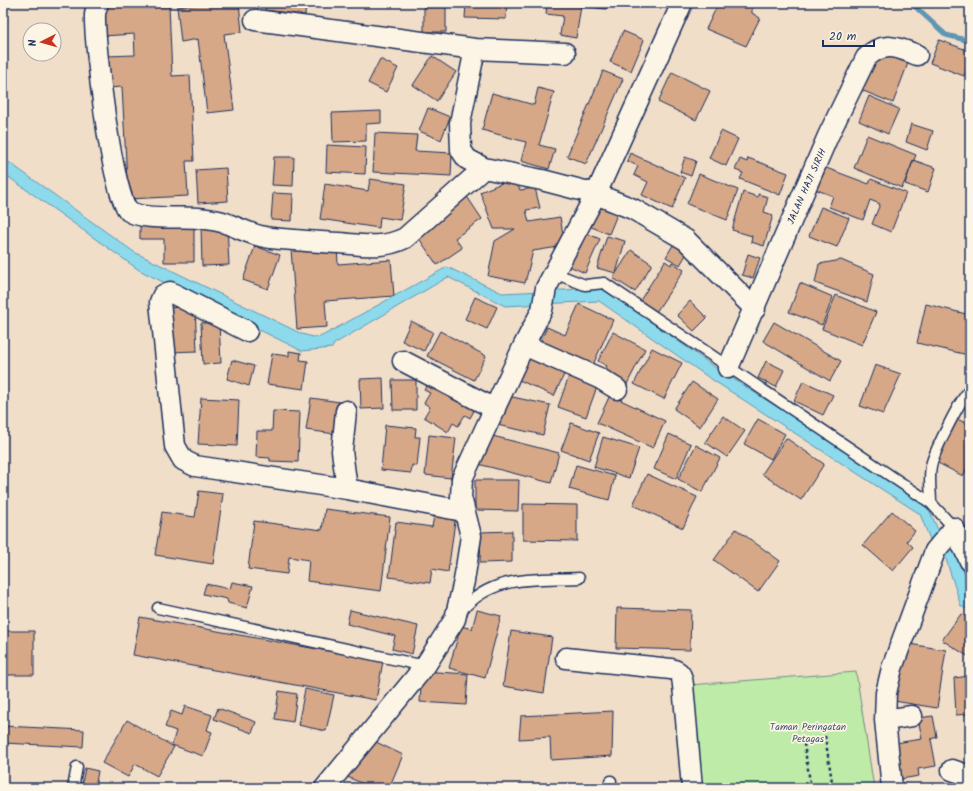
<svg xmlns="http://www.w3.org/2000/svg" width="973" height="791" viewBox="0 0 973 791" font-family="Kalam,sans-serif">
<rect width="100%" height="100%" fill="#f1dec9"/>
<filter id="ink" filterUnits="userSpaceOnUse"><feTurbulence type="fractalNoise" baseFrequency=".025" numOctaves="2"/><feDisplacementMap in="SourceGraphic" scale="8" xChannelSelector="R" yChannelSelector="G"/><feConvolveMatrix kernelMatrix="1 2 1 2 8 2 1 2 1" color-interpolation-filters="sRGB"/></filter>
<g filter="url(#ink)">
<path fill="#bfeba8" stroke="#6d8d83" d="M856,672L874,788H703L689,685Z"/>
<path fill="#8ddaec" stroke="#5f96b3" d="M3,158L134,252L302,334L313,337L322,336L447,267L502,293L604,288L713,366L926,502L938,530L953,541L970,589V611L961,606L943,550L931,542L920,514L708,377L599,301L505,306L448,277L334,344L332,348L302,351L139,270L3,173Z"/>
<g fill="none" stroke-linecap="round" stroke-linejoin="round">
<path stroke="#5f96b3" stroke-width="5" d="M911,3L946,35L970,41"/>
</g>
<path fill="#d6a887" stroke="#1b2f5e" d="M101,3H154V7L169,6L172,76L190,75L194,161H186L188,196L128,199L122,87L108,88L106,56L135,55L134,34L103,36Z
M208,3H239L242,32L224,34L234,110L207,113L198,39L181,42L177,7Z
M266,3H306L305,15L265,10Z
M466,3H507L506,19L465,18Z
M547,3H607L606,9L581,6L576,38L560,35L563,16L546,14Z
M710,3H746L752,6V13L760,18L746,46L706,29L717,6Z
M424,7H446V32H424Z
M623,31L644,40L631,71L610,62Z
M939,40L970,51V59L964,76L930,63Z
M876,51L908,63L893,103L861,90Z
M432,56L456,72L437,101L413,85Z
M380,59L398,68L386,92L368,83Z
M603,71L623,79L586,164L567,156Z
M672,72L710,91L696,120L658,102Z
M538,88L554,92L539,145L555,149L549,169L521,161L526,142L482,130L492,93L534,105Z
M869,96L899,109L888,134L859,121Z
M428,108L450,117L441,140L419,131Z
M381,111V123L366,124V141L333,142L332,113Z
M911,124L933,131L927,150L906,142Z
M721,131L738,139L726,166L709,158Z
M375,133L417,135L415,151L452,153L451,176L373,172Z
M867,135L916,155L902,188L854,168Z
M327,145L366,147L365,174L326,172Z
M630,153L685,178L672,209L642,195L648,182L634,175L638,166L627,161Z
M274,157H294L293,186L272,185Z
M685,157L696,161L691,176L680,172Z
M748,158L788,173L780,195L740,179L743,173L735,170L740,159L747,162Z
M913,160L936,168L928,192L905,184Z
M821,166L869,184L871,179L906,193L891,232L872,224L880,204L870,200L863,220L829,207L833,196L812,188Z
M226,168L228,201L198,203L196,170Z
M699,174L738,190L727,220L687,204Z
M514,178L520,190L535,188L540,208L526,210L529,222L560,217L565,246L533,251L525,283L488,276L495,241L515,229H494L480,192Z
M370,179L406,184L400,220L380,217L379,228L320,219L325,184L368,191Z
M743,192L758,197V194L768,197L764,212L773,215L764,246L751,242L752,236L732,230Z
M273,193L293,194L292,221L271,220Z
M466,195L482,219L455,238L462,248L437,265L414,231Z
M600,198L620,207L609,234L589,226Z
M821,207L849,218L837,247L809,236Z
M140,218H194V262H164V239H140Z
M227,225L229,265L202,266L201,226Z
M581,231L600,239L585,273L567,265Z
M607,236L625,241L616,273L597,268Z
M673,245L687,253L680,265L666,257Z
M255,246L280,255L268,289L243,280Z
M337,246L338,264L391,260L394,296L325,301L327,327L297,329L291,249Z
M631,250L652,264L635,292L613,278Z
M748,254L760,258L753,278L742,275Z
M841,260L874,274L867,302L815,283L819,264Z
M665,261L671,265L672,262L684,270L656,312L639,302Z
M800,283L833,297L822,325L789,312Z
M836,295L876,312L862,345L822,329Z
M475,297L497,307L487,329L465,319Z
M690,301L707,318L694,331L677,315Z
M579,304L613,320L592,367L540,343L547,327L565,335Z
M926,304L970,315V344L968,355L917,343Z
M195,306L197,351L170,352L168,308Z
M411,321L433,332L424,351L402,341Z
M774,322L841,361L830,381L763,341Z
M201,323H219L221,363L203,364Z
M440,331L486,356L474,380L427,356Z
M613,332L645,349L625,388L602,376L607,366L598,361Z
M652,348L682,363L664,399L634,384Z
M289,351L301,353L300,360L308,361L304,389L267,384L272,354L289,356Z
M532,351L568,366L554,396L519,380Z
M232,360L254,366L249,386L227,379Z
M766,361L784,370L776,387L758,378Z
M875,365L901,374L883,414L860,406Z
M570,373L598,384L586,417L558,407Z
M383,378L384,408L361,409L360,379Z
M431,379L476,407L470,418L465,415L458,426L453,423L448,432L424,417L430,407L424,403L430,393L424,390Z
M392,380H416V410H393Z
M803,381L833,395L823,415L794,401Z
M692,382L718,399L700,427L674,409Z
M503,395L550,405L543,435L497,425Z
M610,395L665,421L653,448L597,423Z
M201,398L239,400L237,446L198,444Z
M311,398L340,402L335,434L306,430Z
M273,411L300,412L298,462L270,461V458L256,457L257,431H272Z
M723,416L745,431L727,457L705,442Z
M758,419L785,434L771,459L744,444Z
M957,419L970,425V462L963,476L936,462Z
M571,423L599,433L589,460L561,450Z
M385,425L416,428L415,437H420L417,466L412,465L411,473L381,470Z
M485,434L559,453L551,483L478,464Z
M669,434L691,444L676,479L654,469Z
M429,435L456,438L451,478L425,475Z
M603,437L639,448L629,478L594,467Z
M786,438L824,464L801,500L762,474Z
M696,445L720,458L702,492L678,479Z
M576,465L615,476L609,500L569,489Z
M647,474L697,497L683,528L633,505Z
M475,480H519L518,511L475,510Z
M199,491L223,494L213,564L155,555L162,512L195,517Z
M523,504L577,505V541L523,540Z
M325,509L390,517L381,591L307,581L309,560L289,557L287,574L248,569L254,521L322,530Z
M435,511L456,514L448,572L432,569L430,583L389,577L396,522L432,527Z
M892,511L915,531L907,541L913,547L893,571L863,545Z
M736,529L780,561L758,592L714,560Z
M512,531V562L480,563L481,532Z
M232,582L253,586L247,608L228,603L227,599L203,594L206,584L230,589Z
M617,608L691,610L690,650L616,648Z
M350,610L418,626L412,654L392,649L395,636L347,624Z
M477,610L501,616L485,678L449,668L461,626L472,629Z
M961,614L970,619L969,657L942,640Z
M140,617L383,661L376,700L133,655Z
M3,631H34V675H3Z
M511,631L552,637L544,693L503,686Z
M903,643L946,650L937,708L894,701Z
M422,671L468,674L466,705L420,702Z
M970,676V714L956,715L954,678Z
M305,689L334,695L326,731L298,725Z
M279,691L297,694L293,722L275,719Z
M185,706L212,715L207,730L212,732L203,756L172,745L176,731L165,727L171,711L182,715Z
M218,708L256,722L252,733L214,719Z
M613,711L612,756L551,760L550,737L519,739L521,716Z
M933,716L937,737L931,739L936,766L918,769L919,776L895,780L889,744L922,739L918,718Z
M127,720L174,747L157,776L135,764L128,777L102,763Z
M3,726L84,730L83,747L3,743Z
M376,742L403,755L389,788H373L345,776Z
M85,768L98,771L95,788H81Z
M961,785V788H932V787Z"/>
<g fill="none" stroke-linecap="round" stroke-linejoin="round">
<defs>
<path id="lane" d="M554,273L585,285L604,283L931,503L954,528
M931,503C931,490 928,475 932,462C936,449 961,397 970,390
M158,608L425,666
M461,611C493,574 535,580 579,578
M73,788L77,767
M606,788L611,781"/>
<path id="street" d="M98,3C97,7 95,11 95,15C94,42 112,197 129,211C143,221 181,216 198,218C207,219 219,220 228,224C244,230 253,236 271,238C293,240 316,242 339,243C363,245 383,249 405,238L484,168
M255,20L475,49
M565,53L475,49L460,123L461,150L467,159L484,168L542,180L596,194L633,209L686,240L755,309
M247,331L170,292L163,295L160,302L175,446L183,460L195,466L347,489L463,511
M524,345L599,378L617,389
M403,361L495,409
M728,368L828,136L866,58C883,41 898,47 917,55
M346,411L342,451L347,489
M566,658L671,669C680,671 682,675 683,685L692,788
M885,720L912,716
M952,770L970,776
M325,788L425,666L455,619L464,581L471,536L461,497L462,479L524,345L542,310L546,288L596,194L682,3
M892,788L885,720L886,693L892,668L935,551L954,528L970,561"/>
</defs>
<use href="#lane" stroke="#1b2f5e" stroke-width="13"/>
<use href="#street" stroke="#1b2f5e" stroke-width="23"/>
<path stroke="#1b2f5e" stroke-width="2.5" stroke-dasharray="3 3" stroke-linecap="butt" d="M825,736L833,788
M803,738L811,788"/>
<use href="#lane" stroke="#fcf5e5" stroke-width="10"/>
<use href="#street" stroke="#fcf5e5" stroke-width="20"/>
</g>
</g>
<g text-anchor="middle" stroke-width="3.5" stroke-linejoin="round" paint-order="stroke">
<g font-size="10" fill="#1b2f5e" stroke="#fcf5e5">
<text transform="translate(806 186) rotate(-66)" y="4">JALAN HAJI SIRIH</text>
</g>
<g font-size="10" fill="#3c556d" stroke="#fcf5e5">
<text x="808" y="730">Taman Peringatan<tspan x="808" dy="12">Petagas</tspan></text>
</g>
</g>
<rect width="973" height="791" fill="none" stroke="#fcf5e5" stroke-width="16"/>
<rect x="8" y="8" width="957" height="775" fill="none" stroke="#1b2f5e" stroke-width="1.5" filter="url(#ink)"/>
<g transform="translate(42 42) rotate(264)"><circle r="19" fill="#fcf5e5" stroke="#a2a6af"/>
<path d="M0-3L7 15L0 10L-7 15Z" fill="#c8321e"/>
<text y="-6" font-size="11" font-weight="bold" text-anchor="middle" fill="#1b2f5e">N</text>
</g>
<path d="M823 40v6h51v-6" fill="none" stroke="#1b2f5e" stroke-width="2"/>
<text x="829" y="40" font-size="12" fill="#1b2f5e" stroke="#fcf5e5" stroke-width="3" paint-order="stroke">20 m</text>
</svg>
